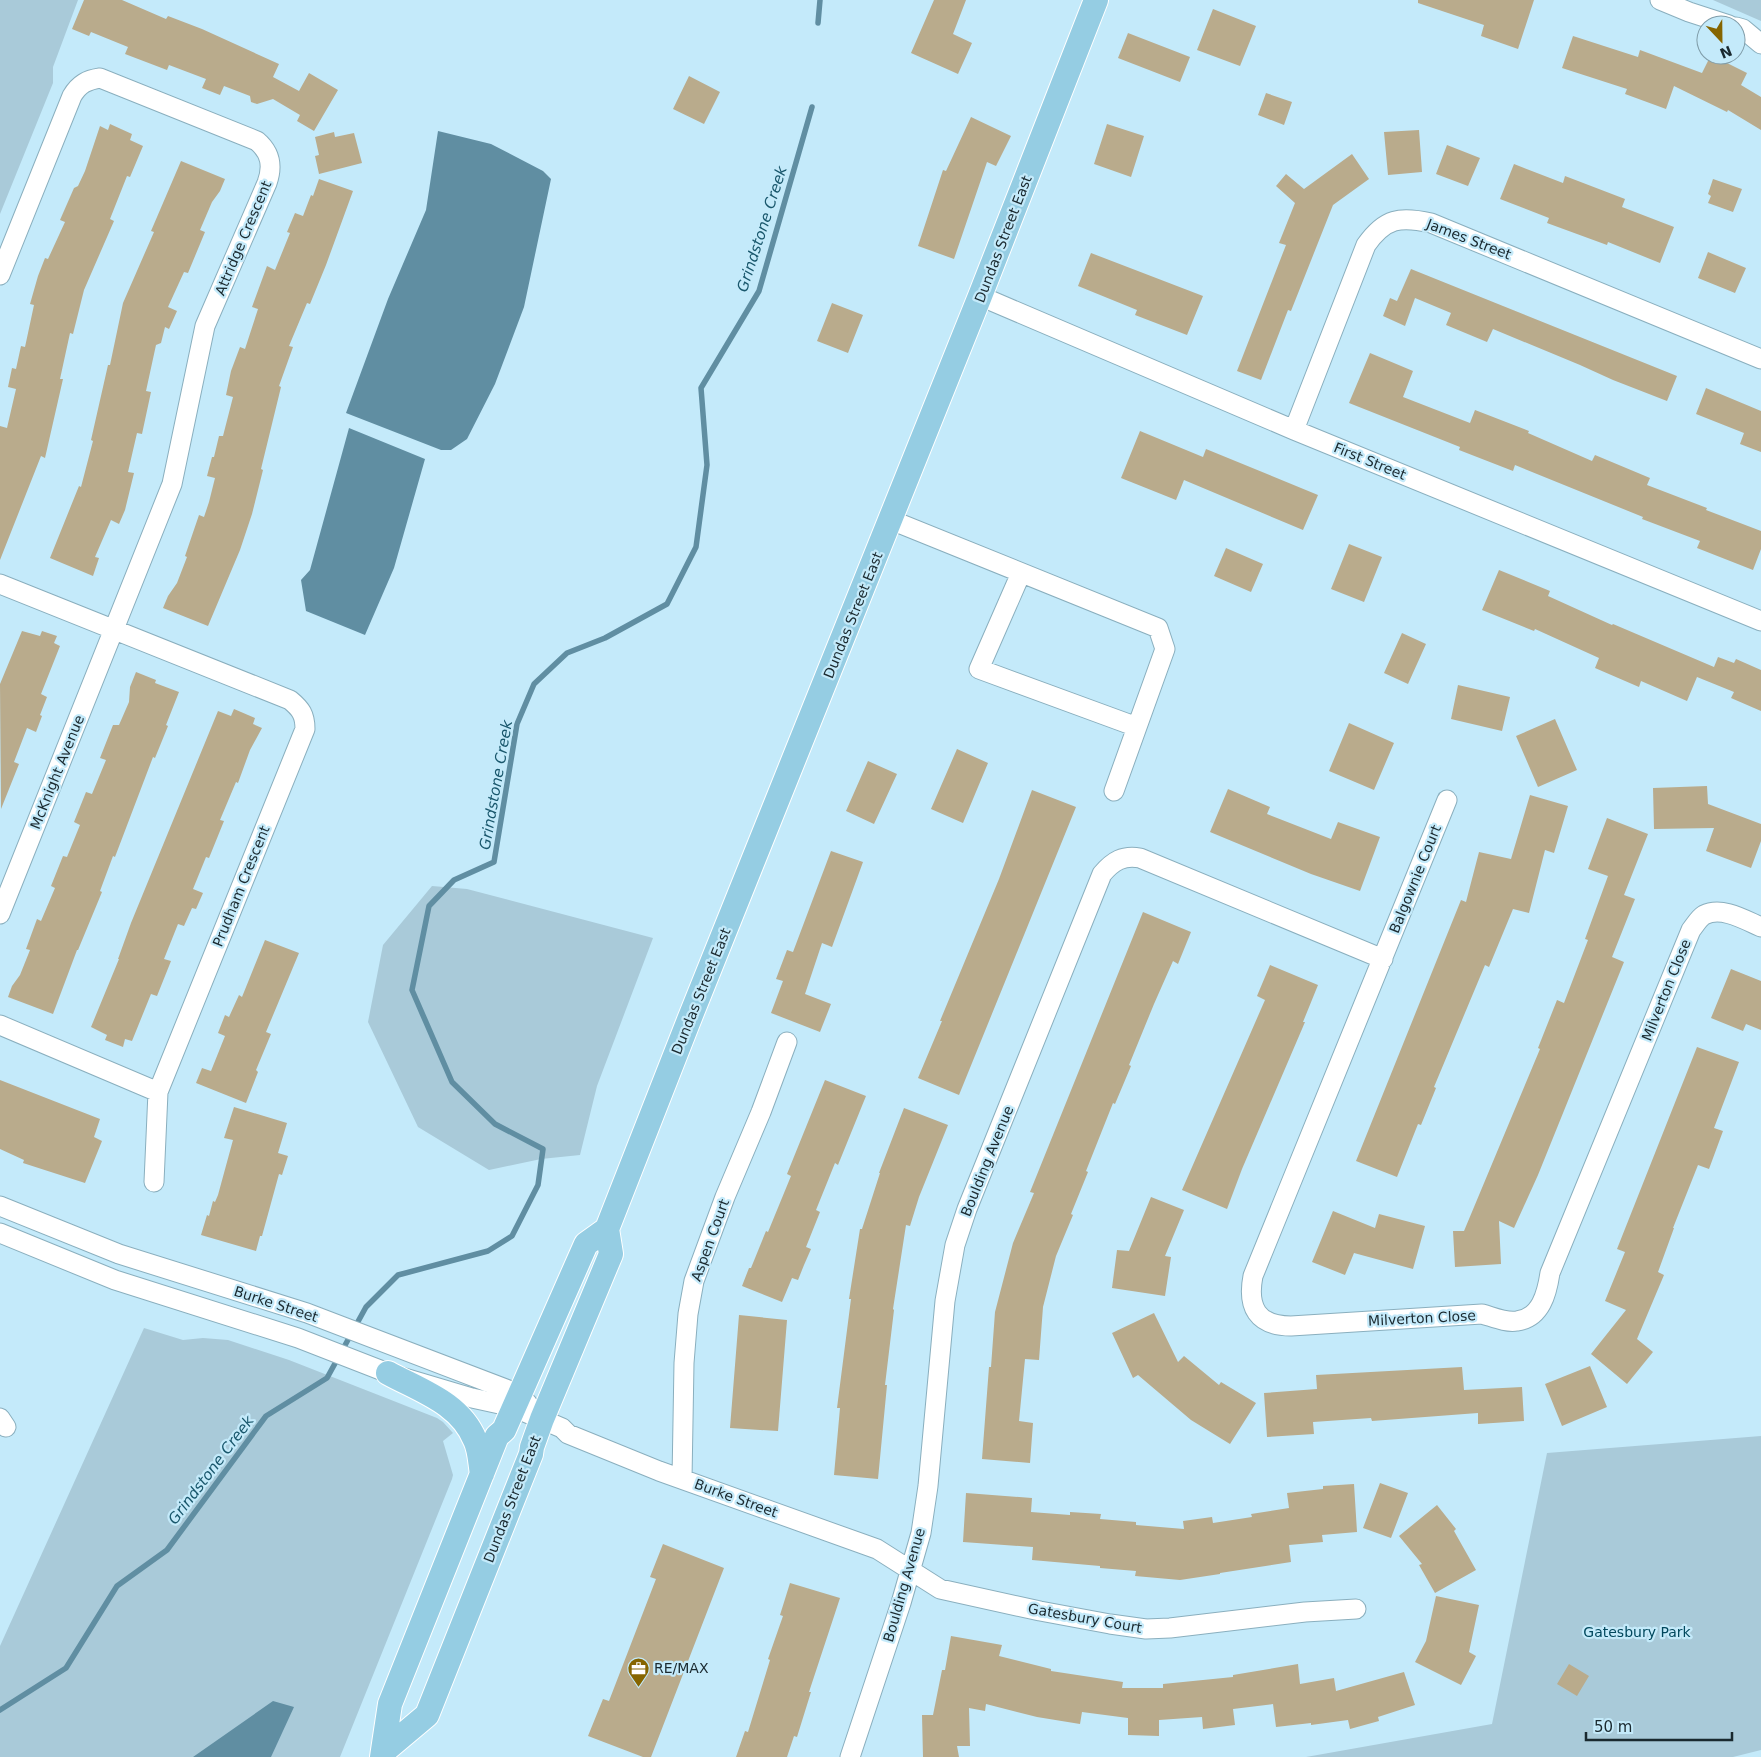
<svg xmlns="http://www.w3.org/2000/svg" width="1761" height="1757" viewBox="0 0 1761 1757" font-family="'DejaVu Sans',sans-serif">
<rect width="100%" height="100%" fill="#c4eafa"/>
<path fill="#a9cad9" d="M0,0H78L53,67V83L0,214Z
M1713,0H1761V21Z
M432,886L467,889L653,938L597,1086L580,1155L541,1159L489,1170L418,1127L368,1022L383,945Z
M144,1328L183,1340L203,1338L228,1340L289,1360L437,1418L443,1422L453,1433L443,1441L453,1475L452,1479L340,1757H0V1646Z
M1761,1436V1750L1733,1757H1306L1492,1724L1547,1453Z"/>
<path fill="#608ea2" d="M438,131L491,144L543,171L551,179L524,307L495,384L467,439L451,450H441L346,413L388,299L426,210Z
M349,428L425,459L394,568L365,635L306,611L301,580L310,570Z
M273,1701L294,1707L271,1757H193Z"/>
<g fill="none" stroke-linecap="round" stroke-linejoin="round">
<path stroke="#608ea2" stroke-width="5.5" d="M818,23L820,0
M0,1710L66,1668L117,1586L167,1550L266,1416L327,1378L366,1307L398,1275L488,1251L512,1236L538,1185L543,1149L495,1124L452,1082L412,990L429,906L454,880L494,862L517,724L534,684L567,653L605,638L667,604L696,547L707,465L701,388L759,291L812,107"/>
</g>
<path fill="#b9ab8c" d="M84,0H122L166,19L168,16L202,29L279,64L273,77L299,91L309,73L338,90L314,131L297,121L300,115L273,99L257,104L251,102L250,96L224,86L220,95L202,88L206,79L169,65L167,70L125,54L128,47L91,32L89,36L72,29Z
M934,0H966L953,34L972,43L958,74L911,53Z
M1418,0H1534L1518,49L1481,36L1484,25L1418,3Z
M1213,9L1256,26L1240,66L1197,50Z
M1128,33L1190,57L1180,82L1118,58Z
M1573,36L1638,57L1640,50L1702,73L1711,55L1747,73L1741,85L1761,97V130L1728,110L1727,112L1674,86L1666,109L1625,94L1627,89L1562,68Z
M689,76L720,92L704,124L673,109Z
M1266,93L1292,102L1284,125L1258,115Z
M971,117L1011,136L996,166L987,162L954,259L918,246L943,170L946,171Z
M110,124L132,134L130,140L143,146L130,177L127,176L110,219L114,221L84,290L73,334L70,333L60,379H63L45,458L41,456L0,560V426L7,428L16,389L8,387L12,368L16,369L21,346L25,347L34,305L30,304L38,276L45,258L48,259L65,222L60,220L74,188L78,186L85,171L100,126L108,130Z
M1107,124L1144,136L1131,177L1094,164Z
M1419,130L1422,172L1388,175L1384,132Z
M334,132L335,137L354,133L362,163L319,174L315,156L319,155L315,137Z
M1447,145L1480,158L1468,186L1436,174Z
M1352,154L1369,179L1333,205L1291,311L1288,310L1261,380L1237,371L1286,245L1279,243L1295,203L1276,186L1286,174L1304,189Z
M181,161L225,179L220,191L212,202L200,230L205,232L188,273L184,272L168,307L177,311L169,329L165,327L161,343L156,345L146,391L151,392L142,434L137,433L128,472L134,473L125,510L119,524L111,520L95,557L99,558L93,576L50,558L79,486L81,487L93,441L91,440L108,365H110L123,303L154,232L151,231Z
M1514,164L1563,183L1565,176L1625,199L1622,207L1674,227L1660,263L1608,242L1607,245L1547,223L1549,218L1500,199Z
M319,179L353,191L326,265L310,304L307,303L289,346L293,347L279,386L281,387L261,469L263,470L252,514L240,550L208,626L163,608L168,596L177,583L187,557L185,556L199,515L204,517L209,502L215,478L207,476L212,457H214L219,436H223L233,397L226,395L231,371L240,347L245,349L258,309L252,307L267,266L275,270L290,233L287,232L295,213L303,216L311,195L313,196Z
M1713,179L1742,189L1733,212L1708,203L1711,196L1708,194Z
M1708,252L1746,268L1735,293L1698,278Z
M1091,253L1203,296L1187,335L1135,315L1137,310L1078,286Z
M1411,269L1677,376L1667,401L1613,380L1580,365L1493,329L1487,342L1446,325L1451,313L1415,298L1405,326L1383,316L1390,298L1397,301Z
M832,303L863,315L848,353L817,341Z
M1370,353L1413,371L1403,397L1470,423L1475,410L1529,431L1528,433L1592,461L1595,455L1650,478L1647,485L1707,508L1706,510L1761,531V549L1753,570L1697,548L1700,541L1642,519L1643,517L1515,465L1513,471L1459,450L1460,447L1349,403Z
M1706,388L1761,411V452L1740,444L1744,433L1696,414Z
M1140,431L1203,457L1206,449L1318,495L1303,530L1184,480L1176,500L1121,478Z
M1349,544L1382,557L1364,602L1331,589Z
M1226,548L1263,564L1251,592L1214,576Z
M1499,570L1550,591L1548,596L1612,625L1613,624L1714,667L1718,657L1734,663L1736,659L1761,670V711L1731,698L1734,692L1697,677L1687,701L1641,681L1639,687L1595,668L1599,658L1535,629L1534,631L1482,610Z
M22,631L40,636L42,631L57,636L54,643L60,646L41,694L47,697L40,715L42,716L36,732L27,728L14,762L19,764L1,809L0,684Z
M1402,633L1426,644L1408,684L1384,673Z
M136,672L156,680L155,683L179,692L166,725L168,726L155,758L153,757L115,857L113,856L100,891L102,892L78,950H77L53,1014L8,997L12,986L20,975L30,950L26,949L37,919L41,921L55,888L51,886L63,856L67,857L80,825L74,822L86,792L92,794L106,760L100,758L113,725H119L129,702L130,687Z
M1458,685L1510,697L1502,731L1451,719Z
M234,709L255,718L253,724L262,728L250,750L238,783L236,782L220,820L224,821L209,858L206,857L193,889L203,893L196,909L192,908L184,926L178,924L164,959L171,961L157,996L151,994L132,1041L125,1039L123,1047L105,1040L107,1035L91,1027L119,959H118L131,923L218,711L231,716Z
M1555,719L1577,770L1538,787L1516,736Z
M1349,723L1394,743L1374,790L1329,771Z
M957,749L988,763L963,823L931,809Z
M868,761L897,774L874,824L846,811Z
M1707,786L1708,804L1761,824V841L1751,868L1706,851L1714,828L1654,829L1653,788Z
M1228,789L1270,807L1267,814L1331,839L1338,822L1380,837L1360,891L1311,874L1210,832Z
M1032,790L1076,807L959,1095L918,1078L942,1021H940L999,879Z
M1530,795L1568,806L1554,853L1545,850L1529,913L1513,909L1489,967L1485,965L1434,1087L1436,1088L1421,1125L1418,1124L1397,1177L1356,1161L1461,900L1466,902L1479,852L1511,859Z
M1607,818L1648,834L1624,895L1635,899L1612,957L1624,962L1538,1175L1514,1228L1499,1221L1501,1264L1455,1267L1453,1231H1464L1540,1049L1538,1048L1557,1000L1564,1003L1588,940L1585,939L1608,876L1588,869Z
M831,851L863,862L832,947L822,943L805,994L831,1004L820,1032L771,1013L783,981L776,979L787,950L793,952Z
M1143,912L1191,932L1178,964L1173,961L1154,1004L1129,1065L1131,1066L1115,1104L1113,1103L1086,1171L1088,1172L1071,1214L1073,1215L1056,1256L1043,1307L1039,1360L1025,1359L1019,1421L1033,1423L1030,1463L982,1459L989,1367H991L995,1312L1013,1243L1034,1193L1030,1192Z
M265,940L299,953L266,1032L271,1034L256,1070L258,1072L246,1103L196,1083L202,1068L211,1071L225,1036L218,1033L225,1015L229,1017L239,995L242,997Z
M1270,965L1318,985L1303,1022H1305L1242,1169L1227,1209L1182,1190L1265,1000L1257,996Z
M1731,969L1761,981V1030L1746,1024L1743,1031L1711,1018Z
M1697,1047L1739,1062L1714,1128L1723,1131L1709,1169L1698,1165L1673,1228H1674L1658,1272L1664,1275L1637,1339L1653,1352L1627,1384L1591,1354L1626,1310L1605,1301L1625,1252L1617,1249Z
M0,1080L100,1119L94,1137L102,1141L85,1183L23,1163L24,1160L0,1149Z
M825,1080L866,1096L838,1165L835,1163L816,1210L820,1212L806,1247L811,1249L804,1265L798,1280L792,1278L782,1302L742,1286L749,1268H751L766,1231L768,1232L791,1176L787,1174Z
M234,1107L287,1123L278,1153L288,1156L282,1175L279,1174L262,1236H260L256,1251L201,1235L207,1215L209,1216L213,1201L215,1202L218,1195L233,1140L224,1138Z
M904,1108L948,1125L919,1197L910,1226L906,1225L893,1309L894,1310L885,1385H887L878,1479L834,1475L840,1408H837L851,1299H849L860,1229H862L880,1173H879Z
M1151,1197L1184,1210L1165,1256L1171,1257L1165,1296L1112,1288L1117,1250L1129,1251Z
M1333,1211L1375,1228L1379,1214L1425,1226L1413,1269L1354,1253L1345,1275L1312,1262Z
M1154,1313L1178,1362L1184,1356L1219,1385L1221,1382L1256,1403L1230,1444L1191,1420L1138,1375L1133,1378L1112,1333Z
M739,1315L787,1320L778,1431L730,1428Z
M1590,1366L1607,1407L1562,1426L1545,1384Z
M1462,1367L1464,1390L1522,1387L1524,1421L1478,1424V1413L1372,1421L1371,1418L1313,1422L1314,1434L1267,1437L1264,1393L1317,1389L1316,1375Z
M1380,1483L1408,1493L1391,1538L1363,1528Z
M1354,1484L1357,1532L1322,1535L1323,1542L1289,1545L1291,1562L1220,1573V1574L1180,1580L1135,1576L1136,1571L1100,1568V1566L1032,1560L1033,1547L963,1542L966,1493L1032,1498L1031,1512L1070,1515V1512L1101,1514L1100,1519L1136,1522V1525L1184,1529L1183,1521L1212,1517L1213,1523L1252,1517L1251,1514L1289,1508L1287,1493L1323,1489V1486Z
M1437,1505L1456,1529L1454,1531L1476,1570L1435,1593L1419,1565L1422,1564L1399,1536Z
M663,1544L724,1568L651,1757H643L588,1736L603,1699L609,1701L656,1579L650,1577Z
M790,1583L840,1598L809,1692H811L797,1737L794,1736L787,1757H736L745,1731L748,1732L770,1660L768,1659L783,1616L780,1615Z
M1436,1596L1479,1605L1469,1652L1476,1656L1461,1685L1415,1662L1426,1641Z
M951,1636L1002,1645L999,1656L1051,1669V1671L1123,1682L1122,1688H1163V1684L1233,1677V1675L1298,1664L1300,1684L1334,1678L1336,1691L1404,1672L1415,1705L1378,1717L1379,1721L1350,1729L1348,1720L1311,1725V1723L1276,1727L1273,1704L1233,1709L1235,1725L1203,1729L1202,1717L1159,1720V1736L1128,1735V1718L1082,1712L1080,1724L1037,1717L986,1704L985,1711L969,1708L970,1746H957L959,1757H923L922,1715H933L942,1670H945Z
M1569,1664L1589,1676L1577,1696L1557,1684Z"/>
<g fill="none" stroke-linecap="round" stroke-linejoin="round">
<defs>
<path id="minor" d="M1660,0L1689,12L1729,25
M1736,27L1743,29L1761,44
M0,275L72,96C79,84 87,80 100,78L257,141C271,153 273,166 267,183L205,326L172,484L0,914
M980,296L1294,430L1761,621
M1294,430L1366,245C1385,218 1400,216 1431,223L1761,359
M891,520L1158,628L1165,649L1114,791
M1021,573L979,669L1137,727
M0,584L290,700C301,709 305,715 305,729L158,1092L154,1182
M1447,800L1253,1276C1247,1307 1257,1326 1291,1326L1482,1314C1493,1317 1506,1323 1517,1321C1541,1318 1547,1293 1550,1273L1691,930C1695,925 1699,918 1704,915C1722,906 1745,920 1761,927
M0,1025L158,1092
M0,1206L119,1254L307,1313L519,1394L528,1404
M0,1233L115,1280L298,1338L388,1373L472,1398L513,1407L562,1428L568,1434L659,1471L877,1549L940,1589L1040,1611L1110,1624L1146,1629L1170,1628L1305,1612L1356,1609
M0,1418L6,1427
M682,1479L684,1363L688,1314L694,1281L725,1197L761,1112L787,1042
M850,1757L901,1603L921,1533L928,1486L945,1301L955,1245L967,1209L1102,874C1113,861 1123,855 1140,858L1383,959"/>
<path id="major" d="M388,1373C421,1391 460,1403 475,1440C480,1450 480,1463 482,1474
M383,1752L427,1715L531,1454L532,1447L542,1419L611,1254L607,1229L689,1020L980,296L1096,0
M382,1757L390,1704L497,1436L504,1430L586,1244L607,1229"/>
</defs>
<use href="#minor" stroke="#8aafbe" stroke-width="21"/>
<use href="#major" stroke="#fff" stroke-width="26"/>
<use href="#minor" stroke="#fff" stroke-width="19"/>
<use href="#major" stroke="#95cde3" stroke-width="24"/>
</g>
<defs>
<symbol id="office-pin" viewBox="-11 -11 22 30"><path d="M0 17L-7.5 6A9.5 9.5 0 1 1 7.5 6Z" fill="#866500" stroke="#c4eafa"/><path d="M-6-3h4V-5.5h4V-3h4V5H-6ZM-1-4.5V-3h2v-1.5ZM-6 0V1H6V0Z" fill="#fff"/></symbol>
</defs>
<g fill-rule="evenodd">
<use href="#office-pin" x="626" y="1656" width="25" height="34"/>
</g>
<g text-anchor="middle" stroke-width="4.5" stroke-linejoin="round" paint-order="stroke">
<g font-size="14" fill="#1a292f" stroke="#c4eafa">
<text transform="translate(243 238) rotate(-67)" y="5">Attridge Crescent</text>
<text transform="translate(1003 239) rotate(-69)" y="5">Dundas Street East</text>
<text transform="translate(1469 239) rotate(21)" y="5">James Street</text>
<text transform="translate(1370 461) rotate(22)" y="5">First Street</text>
<text transform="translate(853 615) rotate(-68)" y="5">Dundas Street East</text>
<text transform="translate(57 772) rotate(-68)" y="5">McKnight Avenue</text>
<text transform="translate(1415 879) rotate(-68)" y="5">Balgownie Court</text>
<text transform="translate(241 886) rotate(-68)" y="5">Prudham Crescent</text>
<text transform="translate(1666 990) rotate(-68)" y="5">Milverton Close</text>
<text transform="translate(701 991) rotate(-68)" y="5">Dundas Street East</text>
<text transform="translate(987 1161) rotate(-68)" y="5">Boulding Avenue</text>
<text transform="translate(710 1240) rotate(-70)" y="5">Aspen Court</text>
<text transform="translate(276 1304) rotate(18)" y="5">Burke Street</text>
<text transform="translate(1422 1318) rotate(-3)" y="5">Milverton Close</text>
<text transform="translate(736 1498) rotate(20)" y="5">Burke Street</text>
<text transform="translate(512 1499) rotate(-69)" y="5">Dundas Street East</text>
<text transform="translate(904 1585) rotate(-74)" y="5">Boulding Avenue</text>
<text transform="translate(1085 1618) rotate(10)" y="5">Gatesbury Court</text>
</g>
<g font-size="14" fill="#02485d" stroke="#c4eafa">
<text x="1637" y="1637">Gatesbury Park</text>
</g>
<g font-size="14" fill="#1a292f" stroke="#c4eafa" text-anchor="start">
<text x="654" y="1673">RE/MAX</text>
</g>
<g font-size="15" font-style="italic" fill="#19576c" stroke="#c4eafa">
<text transform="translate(762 229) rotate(-72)" y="5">Grindstone Creek</text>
<text transform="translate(496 785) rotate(-80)" y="5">Grindstone Creek</text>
<text transform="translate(211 1470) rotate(-53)" y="5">Grindstone Creek</text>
</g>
</g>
<g transform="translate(1721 40) rotate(158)"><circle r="24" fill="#c4eafa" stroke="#809da9"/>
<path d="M0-4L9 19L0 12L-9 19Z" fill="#866500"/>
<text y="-8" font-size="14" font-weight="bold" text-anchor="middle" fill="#1a292f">N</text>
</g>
<path d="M1586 1732v8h146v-8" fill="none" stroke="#1a292f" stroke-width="2.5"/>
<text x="1594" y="1732" font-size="15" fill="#1a292f" stroke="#c4eafa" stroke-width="4" paint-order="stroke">50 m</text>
</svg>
